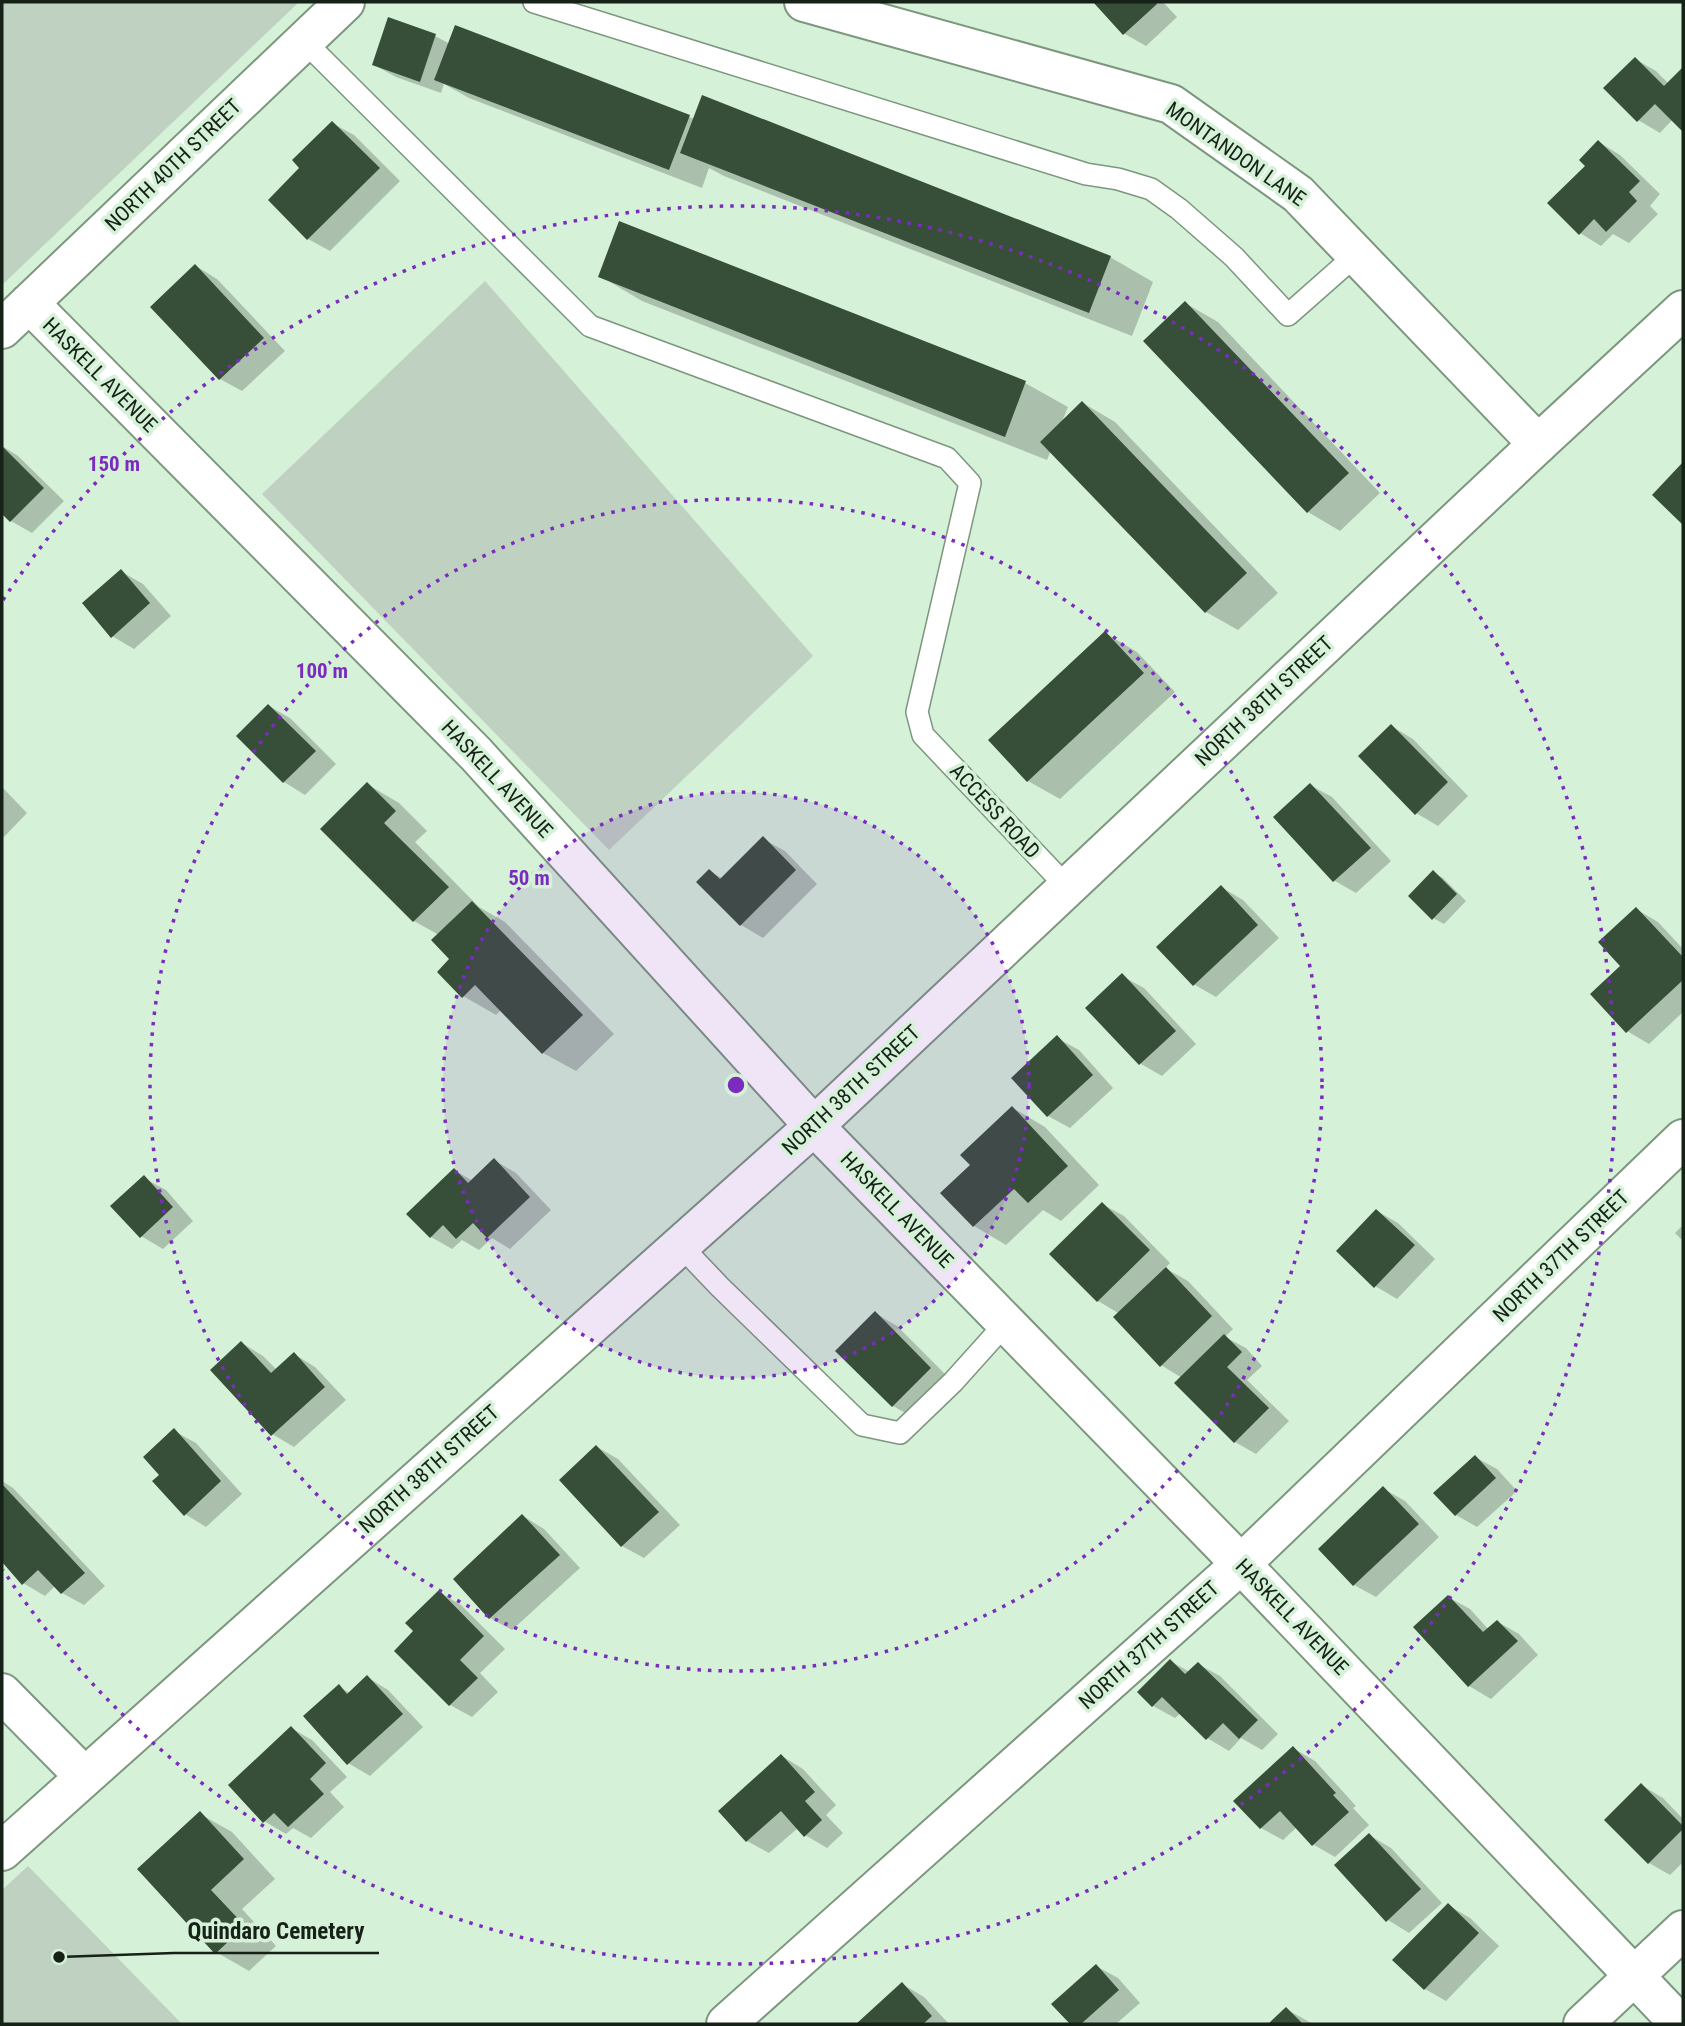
<svg xmlns="http://www.w3.org/2000/svg" width="1685" height="2026" viewBox="0 0 1685 2026" font-family="'Roboto Condensed',sans-serif">
<rect width="100%" height="100%" fill="#d5f1d7"/>
<path fill="#bfd1c0" d="M2,2H299L2,285Z
M485,281L813,656L609,850L262,494Z
M28,1866L182,2024H2V1890Z"/>
<path fill="#0003" d="M1095,2H1163L1177,17L1146,46L1125,34Z
M435,36L450,44L689,117L1110,257L1153,282L1132,336L724,176L709,168L702,188L469,98L444,84L441,93L396,77L374,65Z
M1635,59L1656,71L1669,84L1683,69V130L1673,119L1660,133L1638,120Z
M332,123L354,135L400,181L330,251L308,239L302,168Z
M1599,142L1620,155L1660,194L1650,206L1658,214L1629,243L1613,234L1601,246L1580,233L1587,166Z
M620,224L1025,383L1068,407L1061,424L1083,403L1115,422L1278,593L1238,630L1206,612L1051,450L1047,460L642,301L600,276Z
M196,266L217,279L285,351L242,391L220,379Z
M1185,303L1218,322L1380,493L1340,531L1308,512Z
M2,446L18,456L64,501L32,533L11,521L2,512Z
M122,572L143,584L171,616L134,649L112,636Z
M1105,633L1137,652L1175,692L1060,799L1028,781Z
M269,706L290,718L336,764L305,795L284,782Z
M1391,726L1413,739L1468,796L1438,826L1416,813Z
M367,784L399,803L427,831L415,842L479,907L505,922L614,1034L576,1071L543,1053L501,1010L496,1015L463,996L452,959L439,935L414,921L322,829Z
M1310,785L1332,797L1391,861L1356,893L1335,881L1275,817Z
M2,787L27,813L2,839Z
M763,839L785,851L817,884L763,938L741,925L698,882L710,871L723,879Z
M1433,872L1443,878L1466,901L1444,924L1433,918Z
M1221,887L1243,900L1279,938L1216,997L1195,985L1159,947Z
M1636,909L1658,922L1683,949V1012L1649,1044L1627,1031L1622,966Z
M1122,976L1144,988L1196,1044L1162,1076L1141,1064L1088,1008Z
M1057,1038L1079,1050L1113,1088L1070,1128L1048,1116Z
M1013,1108L1045,1127L1099,1185L1061,1221L1043,1210L1006,1245L974,1226L943,1193L973,1165Z
M494,1160L516,1173L551,1210L510,1249L492,1238L479,1250L462,1240L452,1249L431,1237L454,1170L473,1181Z
M144,1178L166,1190L193,1221L163,1249L141,1236Z
M1102,1204L1124,1216L1170,1263L1165,1268L1188,1281L1233,1329L1225,1337L1246,1348L1262,1366L1247,1380L1289,1421L1256,1454L1235,1442L1182,1378L1161,1365L1120,1314L1098,1301Z
M1377,1211L1398,1223L1435,1259L1397,1299L1375,1286Z
M1683,1225V1241L1675,1233Z
M875,1313L897,1326L952,1381L914,1418L893,1406Z
M242,1343L263,1356L277,1370L294,1354L315,1367L346,1400L294,1447L272,1434Z
M174,1431L196,1443L242,1494L206,1527L185,1514Z
M597,1447L618,1459L680,1525L644,1558L622,1546L561,1480Z
M1475,1457L1497,1469L1517,1491L1477,1527L1456,1515Z
M2,1481L13,1488L105,1586L84,1605L62,1593L55,1586L45,1596L23,1583L2,1560Z
M1384,1489L1405,1501L1439,1537L1376,1597L1354,1585Z
M523,1516L544,1529L580,1568L512,1630L490,1618L455,1579Z
M439,1592L461,1605L505,1649L480,1673L498,1692L472,1717L450,1705L416,1631Z
M1448,1597L1470,1609L1489,1630L1498,1622L1519,1634L1538,1655L1491,1699L1469,1686Z
M1170,1661L1190,1672L1198,1664L1220,1676L1278,1734L1262,1750L1241,1738L1229,1751L1207,1738L1181,1713L1175,1718L1153,1706L1139,1692Z
M367,1677L388,1690L423,1727L370,1776L348,1763L339,1687L350,1693Z
M291,1728L312,1740L347,1777L330,1792L344,1807L311,1838L293,1828L286,1834L264,1821Z
M1293,1748L1315,1761L1356,1806L1353,1808L1369,1825L1335,1857L1314,1845L1297,1827L1283,1840L1261,1828Z
M782,1756L803,1769L836,1805L826,1815L843,1833L827,1848L805,1835L798,1828L769,1853L747,1841L721,1811Z
M1641,1785L1663,1798L1683,1819V1862L1670,1875L1649,1863Z
M200,1814L232,1832L275,1879L242,1909L276,1946L249,1971L216,1952Z
M1369,1835L1391,1848L1442,1903L1409,1933L1388,1920Z
M1448,1905L1470,1918L1499,1946L1446,2001L1425,1989Z
M1096,1966L1118,1978L1140,2003L1116,2024H1072L1054,2004Z
M902,1984L924,1997L949,2024H859Z
M1286,2009L1313,2024H1270Z"/>
<path fill="#374f39" d="M1093,2H1155L1157,4L1123,35Z
M388,17L436,34L420,82L372,65Z
M455,25L690,115L669,170L434,80Z
M1635,57L1664,86L1683,67V132L1655,104L1637,122L1603,88Z
M702,95L1111,256L1089,313L680,153Z
M332,121L380,168L307,240L268,200L299,168L292,160Z
M1598,140L1640,181L1629,192L1637,201L1606,232L1594,219L1579,235L1547,203L1585,166L1579,160Z
M619,221L1026,381L1005,437L598,277Z
M195,264L264,338L219,380L150,307Z
M1185,301L1349,473L1307,513L1143,341Z
M1082,401L1247,573L1205,613L1040,442Z
M2,446L44,488L10,522L2,514Z
M1683,462V525L1652,495Z
M121,569L150,603L111,638L82,603Z
M1105,631L1144,673L1027,782L988,740Z
M268,704L316,751L283,783L236,736Z
M1391,724L1448,782L1415,815L1358,756Z
M367,782L396,811L384,823L449,887L413,922L320,829Z
M1310,783L1371,848L1333,882L1273,817Z
M763,836L796,870L740,926L696,882L709,869L720,879Z
M1433,870L1457,894L1432,920L1408,896Z
M1221,885L1258,925L1193,986L1156,947Z
M472,901L583,1015L542,1054L475,985L462,998L437,972L449,959L431,940Z
M1636,907L1683,957V980L1626,1033L1590,994L1620,966L1598,942Z
M1122,973L1176,1031L1139,1065L1085,1008Z
M1057,1035L1093,1075L1047,1117L1011,1078Z
M1012,1106L1068,1166L1028,1203L1014,1189L973,1227L940,1193L970,1165L960,1155Z
M494,1158L530,1197L487,1238L473,1223L456,1239L443,1225L430,1238L406,1214L454,1168L468,1183Z
M144,1175L173,1207L140,1238L110,1206Z
M1102,1202L1150,1250L1097,1302L1049,1254Z
M1376,1209L1415,1245L1374,1288L1336,1251Z
M1166,1267L1212,1316L1160,1367L1113,1317Z
M875,1311L931,1368L892,1407L835,1351Z
M1224,1334L1242,1352L1227,1367L1269,1408L1234,1443L1174,1383Z
M241,1341L271,1373L294,1352L325,1387L271,1436L210,1370Z
M174,1428L221,1481L184,1516L152,1481L159,1475L143,1457Z
M596,1445L659,1512L621,1547L559,1480Z
M1475,1455L1496,1478L1455,1516L1433,1493Z
M2,1484L85,1573L61,1594L38,1570L22,1585L2,1562Z
M1383,1486L1419,1524L1353,1586L1318,1549Z
M522,1514L560,1555L489,1619L453,1579Z
M439,1590L484,1636L460,1660L478,1678L449,1706L394,1651L413,1631L405,1623Z
M1448,1595L1483,1632L1497,1620L1518,1641L1468,1687L1413,1627Z
M1170,1659L1185,1674L1198,1662L1258,1720L1239,1739L1223,1723L1206,1740L1162,1697L1152,1707L1137,1692Z
M367,1675L403,1714L347,1765L303,1716L339,1684L347,1694Z
M291,1726L326,1763L310,1779L324,1794L288,1827L274,1813L263,1823L228,1785Z
M1293,1746L1336,1793L1333,1795L1349,1812L1312,1846L1280,1811L1260,1829L1233,1801Z
M781,1754L815,1792L805,1801L822,1820L804,1837L781,1811L746,1842L718,1811Z
M1641,1783L1683,1826V1829L1648,1864L1604,1820Z
M200,1811L244,1859L211,1890L245,1926L215,1954L137,1869Z
M1369,1833L1421,1889L1386,1922L1334,1865Z
M1448,1903L1479,1933L1424,1990L1392,1960Z
M1096,1964L1119,1990L1081,2024H1070L1051,2004Z
M902,1982L932,2016L923,2024H856Z
M1286,2007L1303,2024H1268Z"/>
<g fill="none" stroke-linecap="round" stroke-linejoin="round">
<defs>
<path id="service" d="M534,2L1086,174L1118,179L1151,189L1179,209L1234,257L1288,315L1356,255
M304,41L590,326L947,458L970,483L917,712L923,735L1067,887
M680,1245L720,1287L862,1425L900,1433L953,1382L1006,1323"/>
<path id="minor" d="M804,2L1171,104L1298,194L1538,444
M29,303L476,754L814,1126L1241,1564L1680,2024
M2,329L345,2
M2,1693L84,1776
M726,2024L1241,1564L1683,1139
M1583,2024L1683,1930"/>
<path id="tertiary" d="M2,1851L814,1126L1538,444L1683,310"/>
</defs>
<use href="#service" stroke="#7c977e" stroke-width="24"/>
<use href="#minor" stroke="#7c977e" stroke-width="42"/>
<use href="#tertiary" stroke="#7c977e" stroke-width="42"/>
<use href="#service" stroke="#fff" stroke-width="21"/>
<use href="#minor" stroke="#fff" stroke-width="38"/>
<use href="#tertiary" stroke="#fff" stroke-width="38"/>
</g>
<circle cx="736" cy="1085" r="293" fill="#7b2cbf" fill-opacity=".12"/>
<g fill="none" stroke="#7b2cbf" stroke-width="3.5" stroke-dasharray="3.5 7">
<circle cx="736" cy="1085" r="293"/>
<circle cx="736" cy="1085" r="586"/>
<path d="M3 600A879 879 0 1 1 3 1570"/>
</g>
<g text-anchor="middle" stroke-width="7" stroke-linejoin="round" paint-order="stroke">
<g font-size="21" fill="#162117" stroke="#d5f1d7">
<text transform="translate(1236 154) rotate(35)" y="7">MONTANDON LANE</text>
<text transform="translate(173 165) rotate(-44)" y="7">NORTH 40TH STREET</text>
<text transform="translate(100 375) rotate(45)" y="7">HASKELL AVENUE</text>
<text transform="translate(1264 701) rotate(-43)" y="7">NORTH 38TH STREET</text>
<text transform="translate(497 779) rotate(47)" y="7">HASKELL AVENUE</text>
<text transform="translate(995 811) rotate(47)" y="7">ACCESS ROAD</text>
<text transform="translate(851 1090) rotate(-43)" y="7">NORTH 38TH STREET</text>
<text transform="translate(897 1210) rotate(46)" y="7">HASKELL AVENUE</text>
<text transform="translate(1561 1256) rotate(-44)" y="7">NORTH 37TH STREET</text>
<text transform="translate(429 1469) rotate(-42)" y="7">NORTH 38TH STREET</text>
<text transform="translate(1292 1617) rotate(46)" y="7">HASKELL AVENUE</text>
<text transform="translate(1149 1645) rotate(-42)" y="7">NORTH 37TH STREET</text>
</g>
</g>
<circle cx="736" cy="1085" r="10" fill="#7b2cbf" stroke="#d5f1d7" stroke-width="3.5"/>
<g font-size="21" text-anchor="middle" font-weight="bold" fill="#7b2cbf" stroke="#d5f1d7" stroke-width="7" stroke-linejoin="round" paint-order="stroke">
<text x="114" y="471">150 m</text>
<text x="322" y="678">100 m</text>
<text x="529" y="885">50 m</text>
</g>
<path fill="none" stroke="#162117" stroke-width="2.5" d="M59 1957L174 1953H379"/>
<circle fill="#162117" stroke="#d5f1d7" stroke-width="2.5" cx="59" cy="1957" r="7"/>
<g font-size="23" text-anchor="middle" font-weight="bold" fill="#162117" stroke="#d5f1d7" stroke-width="7" stroke-linejoin="round" paint-order="stroke">
<text x="276" y="1939">Quindaro Cemetery</text>
</g>
<rect width="1685" height="2026" fill="none" stroke="#162117" stroke-width="7"/>
</svg>
